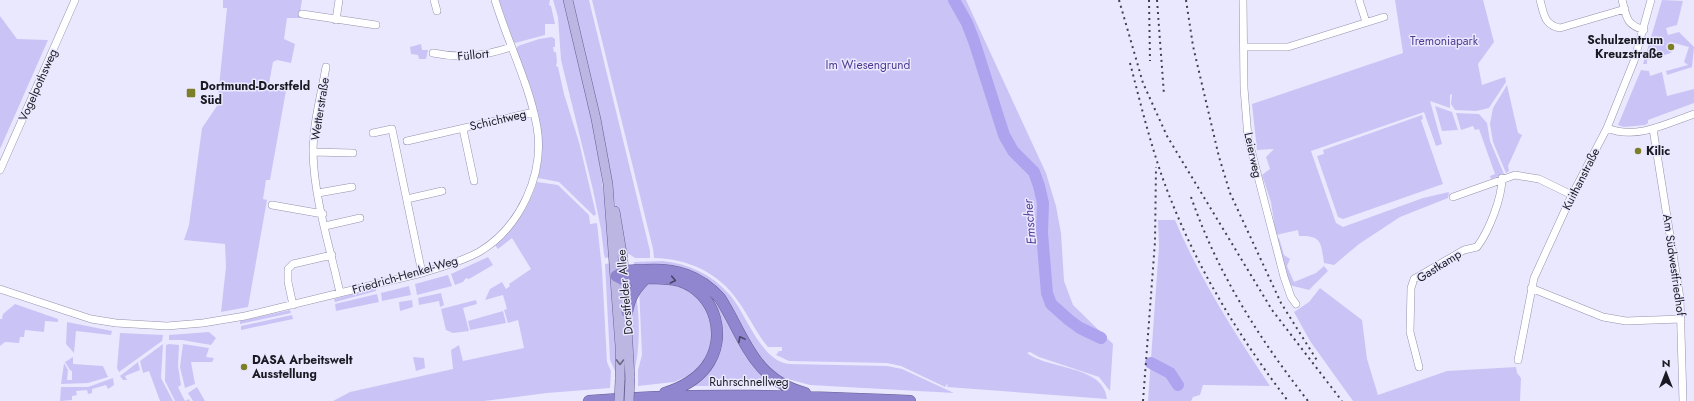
<svg xmlns="http://www.w3.org/2000/svg" width="1694" height="401" viewBox="0 0 1694 401" font-family="Jost,sans-serif">
<rect width="100%" height="100%" fill="#eae8fe"/>
<path fill="#cac4f6" d="M223,0H302L299,18H287L284,39L295,44L291,63L277,60L273,62L268,89L287,85L270,180H266L263,199L267,200L248,307L221,312L226,267L225,244L184,240L189,225L202,128L217,106L227,8H223Z
M499,0H550L549,5L551,6L555,24H545V35L515,43L513,41Z
M553,0H564L594,127L608,222L611,257L605,258L604,254L601,229L593,190L561,60L558,17Z
M571,0H589L650,251V258H635L629,254L625,255L592,85Z
M592,0H966L1046,173L1056,206L1061,233L1064,281L1073,305L1113,344L1110,391L1099,377L1039,357L1030,352L1027,353C1049,370 1104,365 1107,399L947,387L948,383L945,387L901,366L887,363L789,361L776,355L779,351H782V347H768C756,333 749,316 738,301C718,272 688,259 654,258L653,249Z
M1395,0H1483L1494,42L1478,64L1482,85L1505,77L1506,82L1489,108L1476,111L1455,110L1451,104L1452,94L1450,95V108L1430,101L1442,144L1436,146L1424,112L1311,151L1336,223L1343,227L1423,198L1449,192L1448,198L1400,217L1359,244L1334,265L1324,263C1321,243 1322,235 1299,236L1298,230L1276,235L1271,202L1262,175L1270,169L1266,157L1274,149L1257,150L1252,104L1403,53Z
M1662,0L1683,1L1677,25L1666,28L1668,35L1679,32L1694,47L1692,67L1667,75L1666,71L1688,65L1684,62L1689,47L1674,43L1671,53L1647,60V64H1643Z
M0,16L17,39L48,40L0,149Z
M552,37L555,39V47H553L554,52H556L557,62L556,66L558,67L564,94L579,142L596,214L594,216L559,182L538,178C548,133 532,91 516,49L518,46L539,39Z
M421,44L422,50H428L426,59H419L418,55L411,54L410,47Z
M1641,70L1649,71L1650,76L1662,72L1667,96L1694,89V103L1648,120V123L1645,125L1624,127L1618,125Z
M1507,85L1518,133L1522,135L1508,166L1509,171L1506,173L1493,142L1490,124L1493,108Z
M1435,106L1452,112L1458,130L1442,131Z
M1456,113L1479,114L1487,123L1490,141L1504,174L1491,179L1490,176L1495,174L1479,129L1475,130L1473,126L1461,130Z
M1422,115L1423,119L1421,120L1443,184L1343,219L1338,217L1317,156L1324,154L1323,150Z
M537,182L558,185L589,215L590,224L597,223L602,269L607,362L611,371L610,388L547,393L484,401H333L350,392L453,369L451,350L459,345L463,361L524,348L518,320L508,323L504,310L507,309L503,295L485,300L490,289L502,282L506,289L510,286L509,284L531,269L512,238L498,249L495,245C515,227 529,208 537,182Z
M1158,220H1175C1200,279 1234,332 1270,386L1203,385L1200,395L1193,397L1191,401H1148L1159,246Z
M1277,238H1279L1284,255L1290,259L1287,266L1294,282L1316,273L1324,266L1328,271L1309,290L1289,285Z
M488,257L493,265L469,279L466,278L463,282L455,285L451,274Z
M663,261C689,264 711,274 729,294C746,312 761,363 790,364L887,366L902,369L954,393L810,385L784,378L765,366L721,295L634,266V262Z
M611,263L616,358L615,379V371L610,360L605,264Z
M658,273L711,293L776,385L713,383L712,376L710,386H692L715,360L714,303Z
M448,275L452,286L417,295L415,284Z
M670,282L696,294L712,315L714,344L701,369L690,375L674,382L638,386V370L642,355L639,288L646,283Z
M409,286L411,295L382,301L381,293Z
M376,288V291L335,302L334,299Z
M1320,288L1362,320L1367,359L1378,395L1447,371L1516,367L1517,373L1521,378L1520,401H1353L1310,341L1294,312L1309,302Z
M441,293L444,305L440,307L439,301L419,305L418,298Z
M377,294L379,302L336,311L335,304Z
M636,296C640,314 640,354 634,371L631,306Z
M412,300L413,307L400,311L399,302Z
M476,300L477,304L463,308L469,331L453,333L446,330L441,309Z
M15,304L58,319V322L45,321L44,332L25,330L24,337H20L19,343L5,342L0,346V319H2L3,314Z
M290,310L291,313L240,324V321Z
M503,311L506,323L470,330L468,321Z
M292,315L293,319L241,330V326Z
M67,322L112,331L111,335L76,331L74,353L66,344Z
M209,332L216,338L211,345L182,340H169V335Z
M120,333L163,335L162,341L119,372L117,368Z
M163,344L161,378L173,401H160L149,371L143,373L140,361Z
M169,344L179,345L178,366L181,385L178,387L185,401L189,399L190,401H175L165,381L166,345Z
M183,344L209,348L206,357L214,358L212,362H191L195,384L185,388L180,367Z
M73,357V364L103,366L108,377L88,383L61,384L64,363L68,370L67,380H72V371L70,370L65,362Z
M413,357L424,358L425,368L416,371Z
M138,362L140,370L125,376L127,380H123L120,376Z
M113,378L114,385L108,389L106,385L92,389V393L88,394L87,390L76,391L77,395L72,396V400L60,401L61,387H88Z
M197,387L205,401H193L188,393Z"/>
<g fill="none" stroke-linecap="round" stroke-linejoin="round">
<path stroke="#aea3ef" stroke-width="12" d="M954,0L967,23L974,41L1004,135L1013,151L1034,172L1039,186L1043,203L1042,233L1047,293L1051,304L1069,320L1080,328L1101,338
M1151,363L1170,373L1178,385"/>
<defs>
<path id="minor" d="M434,0L437,11
M1243,0L1244,88L1248,138L1284,277L1291,297L1296,304
M1359,0L1366,22
M1540,0C1544,14 1544,25 1560,28L1625,9
M1622,0C1627,17 1625,24 1644,30
M302,14L376,25
M336,20L339,0
M1244,47H1288L1384,17
M433,53C462,59 484,56 511,47
M326,67C321,95 313,124 313,152C314,199 330,247 340,293
M1607,128C1636,140 1666,124 1694,114
M463,129L474,181
M1653,129L1680,298L1683,401
M373,133L392,129L422,273
M407,141L534,112
M313,152L353,153
M0,170L75,0
M318,193L352,187
M1453,197L1515,175L1539,179L1572,195
M407,199L442,191
M272,205L323,214
M325,226L360,218
M1531,288L1603,317L1626,321L1681,319
M0,289L91,319L116,323L167,326L203,323L245,316L422,273C441,267 461,262 479,252C520,228 545,174 537,127C529,83 508,43 495,0
M293,305L288,282V269L293,264L332,255
M1518,360L1534,278L1572,195L1607,128L1634,61L1651,0
M1419,367L1410,332L1411,288L1414,279L1464,250L1477,247C1489,231 1502,198 1502,178"/>
<path id="major" d="M568,0L596,119L608,184L620,346V379
M615,211L623,259L630,378"/>
<path id="highway" d="M616,276C625,270 634,270 645,270C675,268 699,275 720,298C745,337 752,379 805,393
M616,276L624,280L646,278
M627,312C630,296 635,289 646,278C658,278 669,278 680,281C716,293 728,338 706,367C696,380 681,388 665,393
M589,401C696,392 802,396 910,401"/>
</defs>
<use href="#minor" stroke="#9592ab" stroke-width="8"/>
<use href="#major" stroke="#676093" stroke-width="10"/>
<use href="#highway" stroke="#676093" stroke-width="12"/>
<use href="#minor" stroke="#fff" stroke-width="7"/>
<use href="#major" stroke="#bcb6e2" stroke-width="9"/>
<use href="#highway" stroke="#9085cf" stroke-width="11"/>
<path stroke="#42404c" stroke-width="2" stroke-dasharray="2 4" stroke-linecap="butt" d="M1119,0L1143,83L1167,136L1272,310L1342,401
M1149,0L1150,61
M1157,0L1164,95
M1186,0L1193,46L1219,157L1230,193L1281,303L1318,362
M1130,63C1142,109 1153,156 1171,200C1200,273 1240,338 1288,401
M1191,197C1218,274 1258,337 1308,401
M1143,401L1155,242L1156,167"/>
<defs>
<path id="major-bridge" d="M619,401L620,379
M629,401L630,378"/>
</defs>
<use href="#major-bridge" stroke="#676093" stroke-width="10" stroke-linecap="butt"/>
<use href="#major-bridge" stroke="#bcb6e2" stroke-width="9"/>
</g>
<defs><path id="oneway-chevron" d="M-2-3.5L2.5 0L-2 3.5" fill="none" stroke-width="1.6" stroke-linecap="round" stroke-linejoin="round"/></defs>
<g stroke="#4a4568">
<use href="#oneway-chevron" transform="translate(673 280) rotate(11)"/>
<use href="#oneway-chevron" transform="translate(741 339) rotate(-118)"/>
</g>
<use stroke="#6c6882" href="#oneway-chevron" transform="translate(620 362) rotate(91)"/>
<g fill="#7d7f28" stroke="#eae8fe" stroke-width="1.5">
<circle cx="1671" cy="47" r="4"/>
<rect x="186" y="88" width="10" height="10" rx="2"/>
<circle cx="1638" cy="151" r="4"/>
<circle cx="244" cy="367" r="4"/>
</g>
<g text-anchor="middle" stroke-width="3" stroke-linejoin="round" paint-order="stroke">
<g font-size="12" font-weight="bold" fill="#1b1a23" stroke="#eae8fe" text-anchor="start">
<text x="1663" y="44" text-anchor="end">Schulzentrum<tspan x="1663" dy="14">Kreuzstraße</tspan></text>
<text x="200" y="90">Dortmund-Dorstfeld<tspan x="200" dy="14">Süd</tspan></text>
<text x="1646" y="155">Kilic</text>
<text x="252" y="364">DASA Arbeitswelt<tspan x="252" dy="14">Ausstellung</tspan></text>
</g>
<g font-size="12" fill="#513c94" stroke="#eae8fe">
<text x="1444" y="45">Tremoniapark</text>
<text x="868" y="69">Im Wiesengrund</text>
</g>
<g font-size="12" fill="#1b1a23" stroke="#eae8fe">
<text transform="translate(473 55) rotate(-6)" y="4">Füllort</text>
<text transform="translate(38 85) rotate(-66)" y="4">Vogelpothsweg</text>
<text transform="translate(320 109) rotate(-81)" y="4">Wetterstraße</text>
<text transform="translate(498 120) rotate(-13)" y="4">Schichtweg</text>
<text transform="translate(1253 155) rotate(78)" y="4">Leierweg</text>
<text transform="translate(1581 179) rotate(-63)" y="4">Kuithanstraße</text>
<text transform="translate(1674 265) rotate(82)" y="4">Am Südwestfriedhof</text>
<text transform="translate(1439 266) rotate(-32)" y="4">Gastkamp</text>
<text transform="translate(405 275) rotate(-16)" y="4">Friedrich-Henkel-Weg</text>
<text transform="translate(625 292) rotate(-95)" y="4">Dorstfelder Allee</text>
<text x="749" y="386">Ruhrschnellweg</text>
</g>
<g font-size="13" font-style="italic" fill="#533e96" stroke="#eae8fe">
<text transform="translate(1029 222) rotate(-95)" y="5">Emscher</text>
</g>
</g>
<g transform="translate(1666 373)" stroke="#eae8fe" stroke-width="3" paint-order="stroke">
<path d="M0-3L7 15L0 10L-7 15Z" fill="#1b1a23"/>
<text y="-6" font-size="11" font-weight="bold" text-anchor="middle" fill="#1b1a23">N</text>
</g>
</svg>
